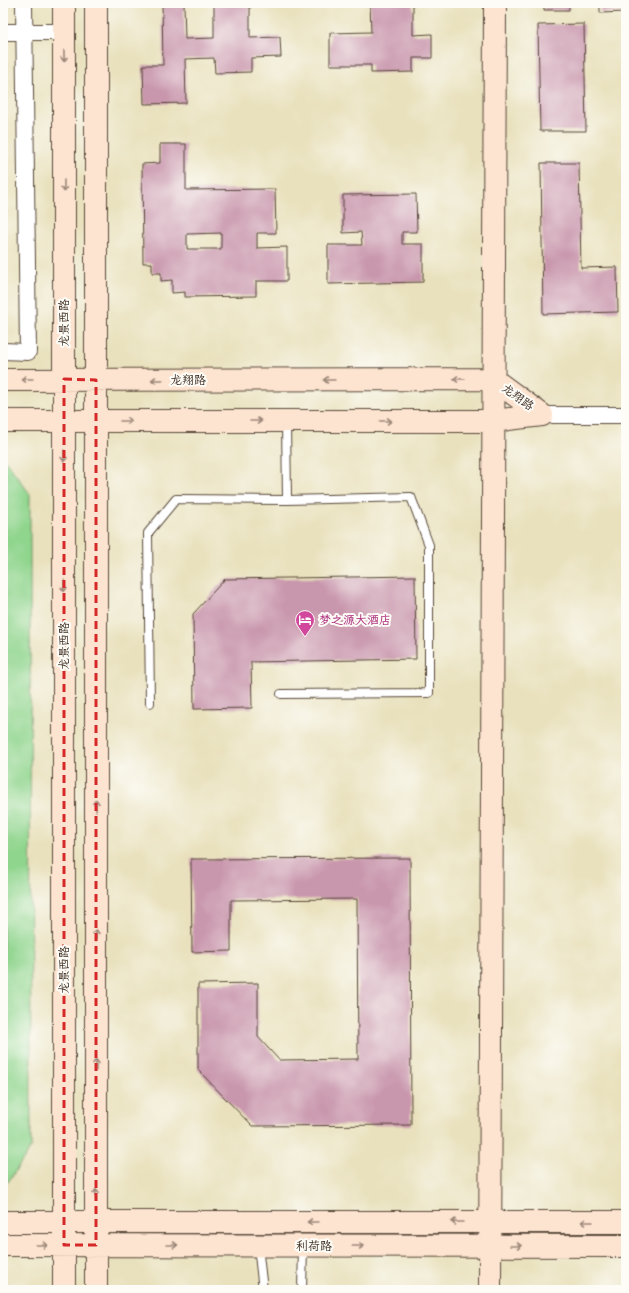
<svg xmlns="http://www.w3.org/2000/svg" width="629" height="1293" viewBox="0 0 629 1293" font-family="'Gochi Hand','LXGW WenKai TC',sans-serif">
<rect width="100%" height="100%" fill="#fdfcf7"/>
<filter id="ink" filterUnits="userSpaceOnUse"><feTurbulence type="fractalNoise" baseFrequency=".025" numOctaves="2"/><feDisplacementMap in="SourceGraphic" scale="8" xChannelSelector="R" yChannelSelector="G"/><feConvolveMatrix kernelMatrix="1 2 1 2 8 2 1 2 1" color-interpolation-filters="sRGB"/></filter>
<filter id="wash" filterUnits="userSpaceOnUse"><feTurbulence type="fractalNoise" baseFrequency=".012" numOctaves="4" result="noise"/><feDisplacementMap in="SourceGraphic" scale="16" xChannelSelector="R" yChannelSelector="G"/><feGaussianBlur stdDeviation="0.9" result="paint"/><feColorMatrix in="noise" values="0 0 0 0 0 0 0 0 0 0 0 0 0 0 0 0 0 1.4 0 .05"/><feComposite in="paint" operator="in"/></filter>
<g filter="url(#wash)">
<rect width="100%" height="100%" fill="#e9e1bd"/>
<path fill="#90d58e" stroke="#668056" d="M3,460H5L30,494L31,1148L8,1182H3Z"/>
<g id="blocks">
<path fill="#c997ad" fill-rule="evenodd" d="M162,3H184L185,39L214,38V3H250V38L280,37L281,57L251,58V72L215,73L214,58L185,59L186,103L144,104L143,65H163Z
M370,3H413V35L432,34V58H413V72L371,73V65H330V33L371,32Z
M544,3H569V10H544Z
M600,3H626V12L600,13Z
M584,24L586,131H540L538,25Z
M160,144H186V190L275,189L276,233H257V248L287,247V281H256V296L185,297V292L172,293V280L161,281V273H152V263H143L142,164L160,163ZM221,233V249H187V234Z
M541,163H579L581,268L617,267L618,312L543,314Z
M416,194L417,232H402V244H423V282L328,284V245H362L361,232L343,233V195Z
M415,576L416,659L251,662L252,708L194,709L193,614L225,579Z
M410,858L411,1125L252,1126L198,1070V984L258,983V1037L279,1060L358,1059L357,899L231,900V951L192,952L191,859Z"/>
</g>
</g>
<g filter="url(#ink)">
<use href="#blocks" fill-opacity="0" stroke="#554536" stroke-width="1"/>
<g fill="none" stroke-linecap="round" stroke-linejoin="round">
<defs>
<path id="lane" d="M281,694L429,693V545L411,497L287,500L286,422
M150,703L148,533L176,499L287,500
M258,1246L263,1290
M302,1290L303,1247"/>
<path id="street" d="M3,32H64
M3,351L28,352L24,3
M542,415H626"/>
<path id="secondary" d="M64,3V1290
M3,380L493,379L542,415
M3,421H493L542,415
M3,1222H626
M3,1245L626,1246
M96,1290V3
M490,1290L495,3"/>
</defs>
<use href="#lane" stroke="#554536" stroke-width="10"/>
<use href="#street" stroke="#554536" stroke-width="18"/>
<use href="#secondary" stroke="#554536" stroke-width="24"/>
<use href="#lane" stroke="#fff" stroke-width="8"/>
<use href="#street" stroke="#fff" stroke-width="16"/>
<use href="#secondary" stroke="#fde4d1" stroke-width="22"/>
</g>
<defs><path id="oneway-shaft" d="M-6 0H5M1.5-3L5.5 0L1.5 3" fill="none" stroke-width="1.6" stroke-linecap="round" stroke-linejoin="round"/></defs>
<g stroke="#9c8778">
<use href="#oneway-shaft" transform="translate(64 56) rotate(90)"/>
<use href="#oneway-shaft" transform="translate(64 186) rotate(90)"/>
<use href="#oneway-shaft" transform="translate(27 379) rotate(180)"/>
<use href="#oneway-shaft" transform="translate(459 379) rotate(180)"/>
<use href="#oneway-shaft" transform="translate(157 380) rotate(180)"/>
<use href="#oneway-shaft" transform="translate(329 380) rotate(180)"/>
<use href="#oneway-shaft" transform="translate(126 421)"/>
<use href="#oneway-shaft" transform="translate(256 421)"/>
<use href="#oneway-shaft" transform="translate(386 421)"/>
<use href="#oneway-shaft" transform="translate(64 456) rotate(90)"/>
<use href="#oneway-shaft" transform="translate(64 586) rotate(90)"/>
<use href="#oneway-shaft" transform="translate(96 805) rotate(-90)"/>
<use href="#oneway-shaft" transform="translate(96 935) rotate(-90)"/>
<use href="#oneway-shaft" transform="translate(96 1065) rotate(-90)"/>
<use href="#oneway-shaft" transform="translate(96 1195) rotate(-90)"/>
<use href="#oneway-shaft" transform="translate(313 1222) rotate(180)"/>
<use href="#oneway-shaft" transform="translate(457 1222) rotate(180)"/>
<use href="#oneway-shaft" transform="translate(587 1222) rotate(-180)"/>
<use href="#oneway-shaft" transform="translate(42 1245)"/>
<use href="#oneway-shaft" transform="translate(172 1245)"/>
<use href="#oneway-shaft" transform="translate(358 1246)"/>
<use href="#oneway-shaft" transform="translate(516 1246)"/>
</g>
</g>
<path fill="none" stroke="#d62828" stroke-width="3" stroke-dasharray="8 5" stroke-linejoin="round" d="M64,379L96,380V1245H64Z"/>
<defs>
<symbol id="hotel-pin" viewBox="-11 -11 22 30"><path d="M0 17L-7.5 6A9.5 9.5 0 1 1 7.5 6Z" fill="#d1479c" stroke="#fdfcf7"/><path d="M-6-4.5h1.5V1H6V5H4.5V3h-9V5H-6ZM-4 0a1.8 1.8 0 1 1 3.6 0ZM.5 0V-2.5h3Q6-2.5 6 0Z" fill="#fff"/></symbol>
</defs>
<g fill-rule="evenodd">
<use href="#hotel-pin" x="294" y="609" width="22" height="30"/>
</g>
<g text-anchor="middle" stroke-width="4" stroke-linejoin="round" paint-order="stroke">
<g font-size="12" fill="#3b2a1e" stroke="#fdfcf7">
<text transform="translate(64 323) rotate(-90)" y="4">龙景西路</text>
<text x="188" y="384">龙翔路</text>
<text transform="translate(518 397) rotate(36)" y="4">龙翔路</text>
<text transform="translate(64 646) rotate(-90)" y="4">龙景西路</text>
<text transform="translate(64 970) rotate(-90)" y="4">龙景西路</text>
<text x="314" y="1250">利荷路</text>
</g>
<g font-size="12" font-weight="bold" fill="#b23c85" stroke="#fdfcf7" text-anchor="start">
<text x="319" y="624">梦之源大酒店</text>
</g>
</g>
<rect width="629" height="1293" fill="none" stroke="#fdfcf7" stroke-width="16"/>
</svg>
